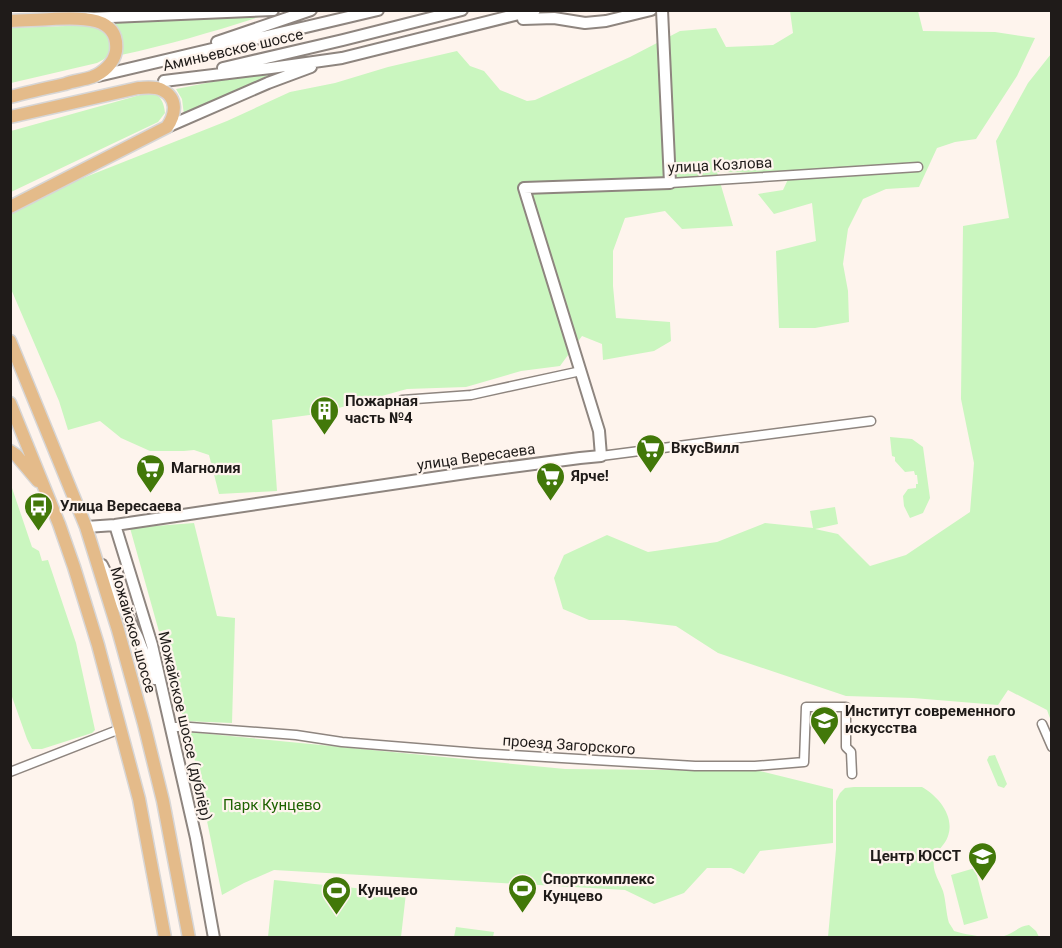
<svg xmlns="http://www.w3.org/2000/svg" width="1062" height="948" viewBox="0 0 1062 948" font-family="Roboto,sans-serif">
<rect width="100%" height="100%" fill="#fef4ed"/>
<path fill="#caf6bf" d="M790,11H918L923,31L995,32L1035,38L1017,76L976,139L955,142L937,148L919,187L886,189L863,199L848,229L843,264L848,291L849,322L815,328H779L776,251L816,241L812,203L774,214L758,194L783,190L791,173L717,172L733,226L682,229L665,211L625,218L613,251V286L616,318L670,322L671,341L654,351L603,360L602,344L582,336L560,366L521,371L466,387L407,389L317,414L272,420L277,491L219,494L209,455L194,450L184,451H150L121,438L100,421L68,430L59,401L11,289L10,209L35,197L227,121L290,92L335,83L388,67L457,51L470,66L484,71L500,90L527,101L535,100L630,57L680,31L716,28L726,47L773,45L793,33Z
M268,14C220,30 171,44 121,55C125,41 121,31 112,19Z
M95,25L110,36C111,51 112,56 97,63L11,83L10,28Z
M1051,50V721L1047,710L1008,690L998,705L913,698L846,696L718,653L676,626L624,620H589L563,609L554,578L564,555L607,535L648,552L717,542L765,523L813,528L810,511L835,507L838,524L815,529L838,534L870,566L906,555L970,512L974,463L961,399L963,226L1009,218L996,141L1028,83L1051,54Z
M277,69V71L189,114L184,115L182,99L176,89Z
M151,92C161,95 164,103 165,113L158,122L11,192V131Z
M890,437L912,439L923,447L930,498L923,513L910,518L904,506L903,496L908,489L916,488V484H918L917,475H915L914,471L905,472L895,461V457L892,456Z
M11,485L32,547L39,551L42,561L48,560L76,643L95,730L92,733L42,749H32L27,739L11,694Z
M194,523L217,616L235,618L232,723L184,721L130,528Z
M189,732L565,769L760,771L833,789V843L760,851L744,874L731,868H707L684,893L654,904L625,890L274,870L244,883L222,895Z
M995,755L1007,784L1004,788L998,786L987,760L989,756Z
M922,787C938,796 955,816 948,836C945,846 936,850 934,860C932,871 939,880 943,891C946,901 946,913 949,923C950,924 953,929 954,931C967,935 995,940 1007,935C1016,931 1020,926 1029,925L1036,931L1039,937H828L836,849V801L840,793L845,788L854,787Z
M975,868L988,918L964,925L951,875Z
M274,880L406,893L401,937H268Z
M456,927L494,932L493,937H454Z"/>
<g fill="none" stroke-linecap="round" stroke-linejoin="round">
<defs>
<path id="street" d="M670,183L918,167
M402,400L471,395L581,371
M601,456L871,421
M1042,724L1052,747
M171,727H190L296,735L342,742L478,753L695,766H755L804,762L806,707H846V747L851,752L852,774
M10,772L120,729"/>
<path id="secondary" d="M88,18L273,10
M523,19L554,18L585,23L606,21L651,10
M217,42L311,10
M223,68L343,40L462,10
M98,76L378,10
M164,81L271,68L342,58L535,10
M167,127L268,83L311,67
M115,525L152,645L196,838L214,938
M86,527L115,525L473,472L580,458L601,456L599,431L524,188L670,183L662,10
M102,565L138,638L154,679"/>
<path id="primary" d="M10,21C24,20 38,20 52,19C76,18 120,14 116,51C114,63 103,73 92,77C83,80 73,81 65,84C47,88 29,92 10,97
M10,117L138,88C145,88 155,86 162,90C178,98 176,114 167,127L10,207
M10,341L86,527L118,630L144,724L163,801L189,938
M10,403L59,524L74,567L98,645L139,799L165,938
M10,451L16,455L38,481"/>
</defs>
<use href="#street" stroke="#8e857f" stroke-width="11"/>
<use href="#secondary" stroke="#8e857f" stroke-width="14"/>
<use href="#primary" stroke="#d7d6d6" stroke-width="15"/>
<use href="#street" stroke="#fff" stroke-width="8"/>
<use href="#secondary" stroke="#fff" stroke-width="10"/>
<use href="#primary" stroke="#e4bb8a" stroke-width="12"/>
</g>
<defs>
<symbol id="building-pin" viewBox="-11 -11 22 30"><path d="M0 17L-7.5 6A9.5 9.5 0 1 1 7.5 6Z" fill="#427809" stroke="#fef4ed"/><path d="M-4-6H4V6H1V3H-1V6H-4ZM-2.5-4.3h1.7v1.8h-1.7ZM.8-4.3h1.7v1.8H.8ZM-2.5-1h1.7V.8h-1.7ZM.8-1h1.7V.8H.8Z" fill="#fff"/></symbol>
<symbol id="supermarket-pin" viewBox="-11 -11 22 30"><path d="M0 17L-7.5 6A9.5 9.5 0 1 1 7.5 6Z" fill="#427809" stroke="#fef4ed"/><path d="M-6-5.5h2.5l.6 2H6L4.5 2H-2.5L-4.4-4H-6ZM-1.5 3.2a1.3 1.3 0 1 0 .1 0ZM3 3.2a1.3 1.3 0 1 0 .1 0Z" fill="#fff"/></symbol>
<symbol id="bus-pin" viewBox="-11 -11 22 30"><path d="M0 17L-7.5 6A9.5 9.5 0 1 1 7.5 6Z" fill="#427809" stroke="#fef4ed"/><path d="M-5-6H5V4H4V6H2V4H-2V6H-4V4H-5ZM-3.5-4V0h7V-4ZM-3.5 1.2v1.5H-2V1.2ZM2 1.2v1.5H3.5V1.2Z" fill="#fff"/></symbol>
<symbol id="university-pin" viewBox="-11 -11 22 30"><path d="M0 17L-7.5 6A9.5 9.5 0 1 1 7.5 6Z" fill="#427809" stroke="#fef4ed"/><path d="M0-5L7-2L0 1L-7-2ZM-4 1L0 2.5L4 1V4Q0 6-4 4Z" fill="#fff"/></symbol>
<symbol id="school-pin" viewBox="-11 -11 22 30"><path d="M0 17L-7.5 6A9.5 9.5 0 1 1 7.5 6Z" fill="#427809" stroke="#fef4ed"/><path d="M0-5L7-2L0 1L-7-2ZM-4 1L0 2.5L4 1V4Q0 6-4 4Z" fill="#fff"/></symbol>
<symbol id="stadium-pin" viewBox="-11 -11 22 30"><path d="M0 17L-7.5 6A9.5 9.5 0 1 1 7.5 6Z" fill="#427809" stroke="#fef4ed"/><path d="M0-5a6.5 5 0 1 0 0 10a6.5 5 0 1 0 0-10ZM-3.5-1.8h7v3.6h-7Z" fill="#fff"/></symbol>
</defs>
<g fill-rule="evenodd">
<use href="#building-pin" x="308" y="394" width="33" height="45"/>
<use href="#supermarket-pin" x="634" y="432" width="33" height="45"/>
<use href="#supermarket-pin" x="134" y="452" width="33" height="45"/>
<use href="#supermarket-pin" x="534" y="460" width="33" height="45"/>
<use href="#bus-pin" x="22" y="490" width="33" height="45"/>
<use href="#university-pin" x="808" y="704" width="33" height="45"/>
<use href="#school-pin" x="966" y="840" width="33" height="45"/>
<use href="#stadium-pin" x="506" y="872" width="33" height="45"/>
<use href="#stadium-pin" x="320" y="874" width="33" height="45"/>
</g>
<g text-anchor="middle" stroke-width="4.5" stroke-linejoin="round" paint-order="stroke">
<g font-size="15" fill="#1f1b19" stroke="#fef4ed">
<text transform="translate(233 50) rotate(-13)" y="5">Аминьевское шоссе</text>
<text transform="translate(720 165) rotate(-3)" y="5">улица Козлова</text>
<text transform="translate(476 457) rotate(-8)" y="5">улица Вересаева</text>
<text transform="translate(133 630) rotate(74)" y="5">Можайское шоссе</text>
<text transform="translate(185 726) rotate(77)" y="5">Можайское шоссе (дублёр)</text>
<text transform="translate(569 745) rotate(4)" y="5">проезд Загорского</text>
</g>
<g font-size="15" font-weight="bold" fill="#1f1b19" stroke="#fef4ed" text-anchor="start">
<text x="345" y="406">Пожарная<tspan x="345" dy="17">часть №4</tspan></text>
<text x="671" y="453">ВкусВилл</text>
<text x="171" y="473">Магнолия</text>
<text x="571" y="481">Ярче!</text>
<text x="60" y="511">Улица Вересаева</text>
<text x="845" y="716">Институт современного<tspan x="845" dy="17">искусства</tspan></text>
<text x="961" y="861" text-anchor="end">Центр ЮССТ</text>
<text x="543" y="884">Спорткомплекс<tspan x="543" dy="17">Кунцево</tspan></text>
<text x="358" y="895">Кунцево</text>
</g>
<g font-size="15" fill="#1d6200" stroke="#fef4ed">
<text x="272" y="810">Парк Кунцево</text>
</g>
</g>
<rect width="1062" height="948" fill="none" stroke="#1f1b19" stroke-width="24"/>
</svg>
